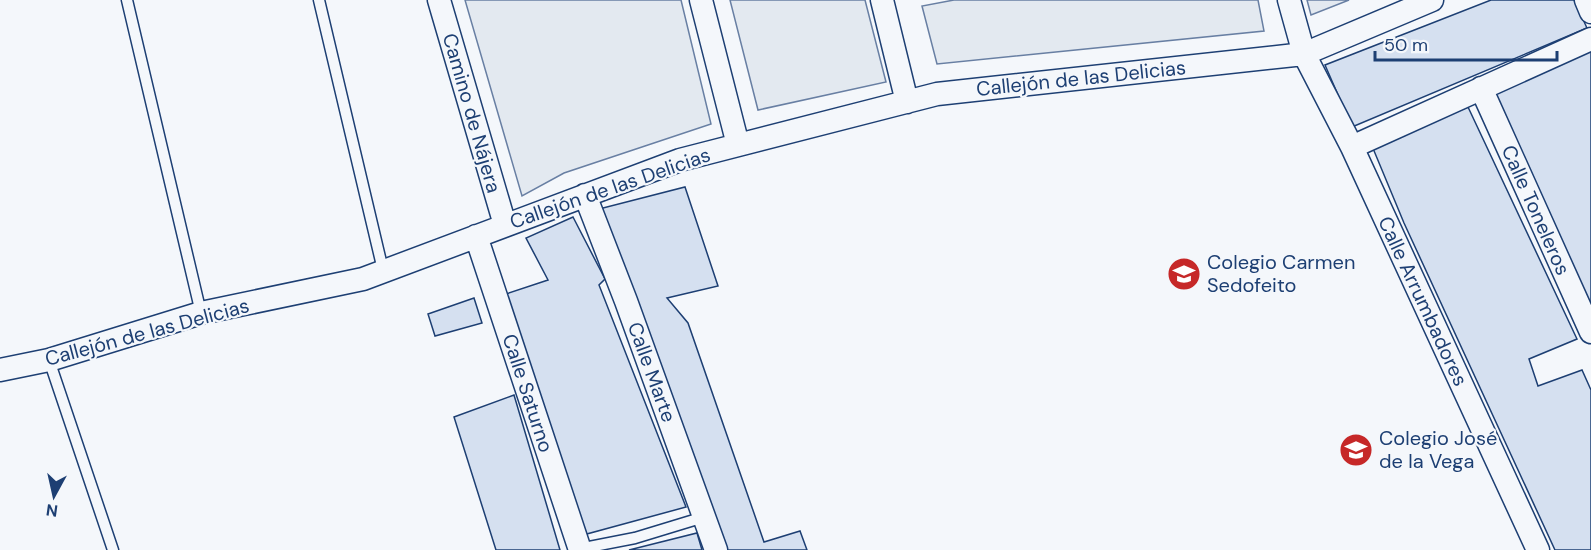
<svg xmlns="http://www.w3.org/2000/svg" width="1591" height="550" viewBox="0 0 1591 550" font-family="'DM Sans',sans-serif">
<rect width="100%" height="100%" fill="#f4f7fb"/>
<path fill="#e3e9f0" stroke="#687fa3" stroke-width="1.5" d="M465,0H681L711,124L564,173L522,196Z
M730,0H865L886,82L758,110Z
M954,0H1258L1264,31L937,64L922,6Z
M1307,0H1349L1311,15Z"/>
<path fill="#d5e0f0" stroke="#1d3f73" stroke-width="1.5" d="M1491,0H1574L1587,28L1352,127L1325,65Z
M1591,51V320L1493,94Z
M1468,107L1577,339L1529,359L1538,386L1582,370L1591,390V550H1555L1404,223L1372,146Z
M685,187L718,286L667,298L688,323L764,542L800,531L807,550H723L599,209Z
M573,217L605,279L599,285L686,507L583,535L506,294L548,280L526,238Z
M474,298L482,323L435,336L428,314Z
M514,395L560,550H496L454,417Z
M697,533L702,550H629Z"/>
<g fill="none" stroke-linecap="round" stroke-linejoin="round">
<defs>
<path id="service" d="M127,0L201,313
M319,0L383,270
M49,360L113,550
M579,549L635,538L704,517"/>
<path id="minor" d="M439,0L505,225
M701,0L738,145
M882,0L907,102
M1289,0L1304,54L1352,147L1538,550
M1586,0L1591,12
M1481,88L1591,332
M1352,147L1591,39
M585,195L626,301L716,550
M476,236L580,550
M0,370L49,360L201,313L363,279L680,160L937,94L1304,54L1432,0"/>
</defs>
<use href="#service" stroke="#1d3f73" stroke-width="13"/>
<use href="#minor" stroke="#1d3f73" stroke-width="25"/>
<use href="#service" stroke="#f4f7fb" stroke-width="10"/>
<use href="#minor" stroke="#f4f7fb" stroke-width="22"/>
</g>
<defs>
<symbol id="school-disc" viewBox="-11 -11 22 22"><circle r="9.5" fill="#c62828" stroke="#f4f7fb"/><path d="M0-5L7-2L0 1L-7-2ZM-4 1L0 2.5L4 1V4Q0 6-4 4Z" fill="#fff"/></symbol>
</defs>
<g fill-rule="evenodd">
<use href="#school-disc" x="1165" y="255" width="38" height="38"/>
<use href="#school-disc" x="1337" y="431" width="38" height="38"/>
</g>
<g text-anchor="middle" stroke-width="4.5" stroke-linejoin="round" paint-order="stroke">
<g font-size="20" fill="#1d3f73" stroke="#f4f7fb">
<text transform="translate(1081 78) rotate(-6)" y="7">Callejón de las Delicias</text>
<text transform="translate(472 113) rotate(74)" y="7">Camino de Nájera</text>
<text transform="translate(610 188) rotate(-19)" y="7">Callejón de las Delicias</text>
<text transform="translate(1536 210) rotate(66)" y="7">Calle Toneleros</text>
<text transform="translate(1423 301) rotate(65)" y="7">Calle Arrumbadores</text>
<text transform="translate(147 332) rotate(-15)" y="7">Callejón de las Delicias</text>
<text transform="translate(652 372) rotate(70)" y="7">Calle Marte</text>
<text transform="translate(528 393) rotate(72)" y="7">Calle Saturno</text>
</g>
<g font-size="20" fill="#1d3f73" stroke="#f4f7fb" text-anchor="start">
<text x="1207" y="269">Colegio Carmen<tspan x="1207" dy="23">Sedofeito</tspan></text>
<text x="1379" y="445">Colegio José<tspan x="1379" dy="23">de la Vega</tspan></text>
</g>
</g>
<g transform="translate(54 496) rotate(188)" stroke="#f4f7fb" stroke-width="4.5" paint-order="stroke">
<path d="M0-4.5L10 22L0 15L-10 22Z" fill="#1d3f73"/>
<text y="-9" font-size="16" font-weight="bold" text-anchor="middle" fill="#1d3f73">N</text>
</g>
<path d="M1375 51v9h182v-9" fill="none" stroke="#1d3f73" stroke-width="3"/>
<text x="1384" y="51" font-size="18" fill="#1d3f73" stroke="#f4f7fb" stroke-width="4.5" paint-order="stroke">50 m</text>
</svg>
